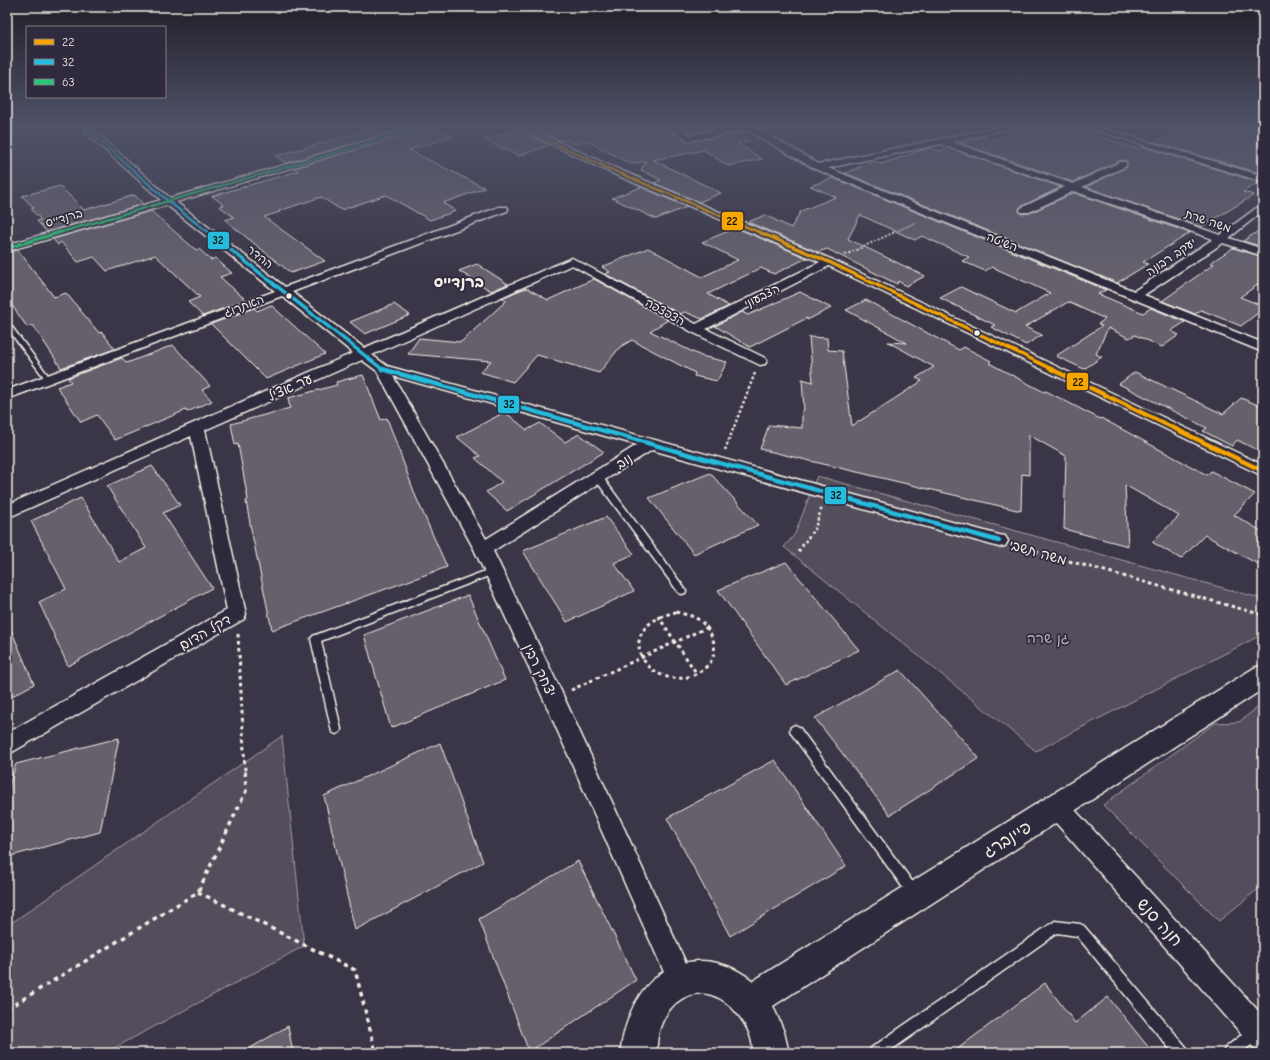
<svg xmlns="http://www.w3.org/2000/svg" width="1270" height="1060" viewBox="0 0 1270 1060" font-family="'Comic Neue','Playpen Sans Hebrew',sans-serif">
<rect width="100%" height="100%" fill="#3b3647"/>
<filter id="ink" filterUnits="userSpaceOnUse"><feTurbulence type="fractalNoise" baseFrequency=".025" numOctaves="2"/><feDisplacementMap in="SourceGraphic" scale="8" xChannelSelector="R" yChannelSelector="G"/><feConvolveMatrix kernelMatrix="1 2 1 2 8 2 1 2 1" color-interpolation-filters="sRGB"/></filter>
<g filter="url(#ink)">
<path fill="#534e5c" stroke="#a4a0a2" d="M817,476L1263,599V634L1036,751L784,547L795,534Z
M1263,703V885L1219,921L1103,805L1215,723L1239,722Z
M282,736L304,946L105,1053H7V926Z"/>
<path fill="#65616c" stroke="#f4f1e8" d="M378,126H413L286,163L275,156L366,131V129Z
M528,126H665L689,142L738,133L750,141L738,144L762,159L728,166L704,150L653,160L721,193L699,202L654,183L661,180L641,170L646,161L631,164L587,141L575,144L566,140L561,141Z
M679,126H726L727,127L690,133Z
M1044,126H1081L1098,133L1093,135L1139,149L1143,147L1259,182L1243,192L1254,195L1201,227L1086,187L1127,167L1126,160L1119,161L1073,182L960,143L981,137L991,140L1029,128L1043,132Z
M1188,126H1263V174L1154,142Z
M433,127L453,136L409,150L485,188L443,203L456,211L430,220L386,195L341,210L321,197L279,211L280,212L264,217L325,261L291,273L225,220L234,217L219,206L224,205L212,196L298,171L294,168Z
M517,130L549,145L519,156L484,140Z
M929,148L939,151L948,148L1061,187L1020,207L1019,211L1021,214L1030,213L1074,193L1190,233L1143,262L1148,264L1117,283L845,173L874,161L881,164Z
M833,178L1106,290L1098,294L1143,313L1151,308L1185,322L1171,331L1179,335L1162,347L1135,335L1129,338L1108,328L1096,354L1102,357L1084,369L1056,356L1102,326L1098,324L1105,319L1068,302L1025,327L1042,335L1026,345L991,327L995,325L940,298L961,287L1016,313L1050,293L992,267L985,271L962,261L969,257L922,236L915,240L860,215L848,239L925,276L906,286L898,281L897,284L827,249L818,252L748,222L765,215L791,228L801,211L836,197L810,186Z
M60,186L84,210L135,195L143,204L47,232L37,221L41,220L31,209L34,208L22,196Z
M641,187L687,207L656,219L612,198Z
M151,211L196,250L199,249L211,260L215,258L232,273L220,277L246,300L203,316L188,302L200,297L155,255L107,271L94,257L78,262L61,242L58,245L53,239Z
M736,228L807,258L774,274L761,268L708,294L729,306L702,319L685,312L680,314L605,274L610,272L602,267L648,248L702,277L738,260L702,242Z
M1263,228V247L1243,241Z
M1233,248L1263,257V281L1240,297L1263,306V309L1241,326L1201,310L1195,314L1162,301L1214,264L1210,263Z
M18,250L54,297L66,293L99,333L102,332L115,349L61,368L33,325L27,327L11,304H7V253Z
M477,264L508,284L491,291L459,271Z
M594,279L668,320L650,331L701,356L727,362L717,381L694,376L695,373L632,340L620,347L599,373L537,355L513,382L480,372L491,361L408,354L419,338L461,342L506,301L502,298L518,291L527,288L548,300Z
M800,292L831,308L807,320V318L750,347L715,326L742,312L748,315Z
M866,300L959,350L964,347L991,361L989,363L1044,392L1046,391L1100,419L1101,418L1207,475L1211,471L1255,494L1234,515L1263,532V567L1205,535L1181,559L1152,542L1179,516L1125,485L1128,546L1064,529L1066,456L1029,435V475L1022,474L1021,511L760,449L769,425L802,428V410H804L802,379L813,382L809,337L827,338L828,350L842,351L852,426L922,381L916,378L934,367L888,342L907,343L846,310Z
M394,304L410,315L365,334L350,322Z
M271,305L325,354L266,379L211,324L254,308L257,311Z
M173,345L210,386L202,390L212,401L187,412L186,410L115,440L97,415L81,422L57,387L71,382L68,378L122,358L127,363Z
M1135,372L1223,414L1241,398L1263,407V453L1237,440L1232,446L1203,431L1207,428L1119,384Z
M363,375L381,420L387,418L416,497L447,567L272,630L251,529L246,501L248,500L238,444L235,445L231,424L290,408L288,398L337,385L336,382Z
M505,412L527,430L540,423L565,442L579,434L604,452L507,511L486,492L502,482L475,458L480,456L457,437Z
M152,466L180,505L163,513L212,588L68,666L39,602L66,589L31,521L81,498L119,562L146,548L107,486Z
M710,473L758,525L694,554L649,498Z
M606,517L634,554L614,563L634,591L567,622L523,551Z
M786,562L859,650L786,685L718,590Z
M468,595L505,680L391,728L364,635Z
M7,620L34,684L7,699Z
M900,670L979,758L890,815L815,718Z
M119,738L100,832L7,857V792L16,764Z
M440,743L483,862L355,930L324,796Z
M775,760L846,866L730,936L667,818Z
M578,861L636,980L529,1052L479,919Z
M1045,983L1075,1023L1108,997L1153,1053H952Z
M288,1026L293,1053H242Z"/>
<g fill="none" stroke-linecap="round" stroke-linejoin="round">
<defs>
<path id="service" d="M7,322L9,323L50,378V380H46L7,328Z
M598,474L601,475L685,589L686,591L685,593L682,594L679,593L595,479L594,477Z
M493,568L496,569L497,571L496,573L321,641L341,729L340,732L336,734L332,732L311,639L313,636Z
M795,725L799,727L917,888L919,892L917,896L913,898L909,896L791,733L790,730L791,727Z
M1055,921L1080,924L1084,926L1187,1048L1189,1053H1173L1077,936L1057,933L887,1053H869L871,1048Z
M1254,1027L1259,1029L1261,1034L1259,1039L1241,1053H1223L1225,1048L1249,1029Z"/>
<path id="minor" d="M419,126H432L176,202L285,287L499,207H507L508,209L507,211L292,292L364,348L572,258L696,324L820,262L607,171L513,126H524L613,167L833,260L1263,465V476L829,266L706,329L765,358L767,361L765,364L760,365L692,332L572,265L372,355L387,366L999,535L1005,536L1008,541L1005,546L999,547L652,450L493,551L561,691L689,970L693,979L689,988L680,992L671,988L544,700L474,549L377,371L362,360L205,430L246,614L244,619L7,755V733L227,610L191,436L7,518V505L353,353L282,296L7,399V390L275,291L167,205L7,251V245L161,200L86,133V129H92L170,198ZM393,376L637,445L486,539Z
M666,126H676L690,135L739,126H753L819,164L1003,126H1020L952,142L1073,184L1120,162H1126V166L1082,187L1220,235L1263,203V211L1229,238L1263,249V256L1223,243L1144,295L1263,343V352L815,169L747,130L689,141ZM941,144L1065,187L1021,208L1020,210L1021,212H1029L1074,191L1213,239L1134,291L828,168Z
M1082,126H1095L1263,176V182Z
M1057,795L1065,799L1263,1016V1051L1253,1047L1049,815L1045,807L1049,799Z"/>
<path id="tertiary" d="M1263,665V689L773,1006L784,1032L789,1053H753C753,1038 748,1028 740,1017C705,969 654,1001 657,1053H621C621,1039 626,1025 631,1012C653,959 708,945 753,981L1254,668Z"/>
</defs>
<use href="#service" stroke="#f4f1e8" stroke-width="3"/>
<use href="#minor" stroke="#f4f1e8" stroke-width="3"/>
<use href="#tertiary" stroke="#f4f1e8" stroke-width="3"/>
<path stroke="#f4f1e8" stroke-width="1.5" stroke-dasharray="1.5 1.5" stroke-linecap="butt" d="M892,233L917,222"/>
<path stroke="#f4f1e8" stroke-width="2" stroke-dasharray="2 2" stroke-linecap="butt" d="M845,255L895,232"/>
<path stroke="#f4f1e8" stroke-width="2.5" stroke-dasharray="2.5 2.5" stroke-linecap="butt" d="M725,450L755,373
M802,546L815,528L822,507"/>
<path stroke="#f4f1e8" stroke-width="3" stroke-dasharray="3.5 3.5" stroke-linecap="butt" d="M1015,546L1263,615
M798,552L803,545
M676,612C682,614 691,615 696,618C713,628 722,653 706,667C660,707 598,630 676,612Z
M658,616L697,674
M238,634L245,771
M571,690L708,627"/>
<path stroke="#f4f1e8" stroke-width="3.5" stroke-dasharray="4.5 4.5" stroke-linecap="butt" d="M198,892L355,970L376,1053
M7,1009L198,892L246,791L245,770"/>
<use href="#service" fill="#2f2a3d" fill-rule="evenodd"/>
<use href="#minor" fill="#2f2a3d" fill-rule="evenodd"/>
<use href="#tertiary" fill="#2f2a3d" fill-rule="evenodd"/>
<defs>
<path id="bus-1-far2" d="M517,126L610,169L761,233"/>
<path id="bus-1-far1" d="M759,232L829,262L1054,370"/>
<path id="bus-1" d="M1051,369L1263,471"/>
<path id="bus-2-far2" d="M89,131L168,201L209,233"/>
<path id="bus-2-far1" d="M208,232L382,369L386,370"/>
<path id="bus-2" d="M382,369L999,541"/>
<path id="bus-3-far1" d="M58,233L428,126"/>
<path id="bus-3" d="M7,248L61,232"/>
</defs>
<use href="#bus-1-far2" stroke="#2f2a3d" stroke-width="4"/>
<use href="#bus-1-far1" stroke="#2f2a3d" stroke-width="5.5"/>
<use href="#bus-1" stroke="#2f2a3d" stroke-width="7"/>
<use href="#bus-2-far2" stroke="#2f2a3d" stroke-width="4"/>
<use href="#bus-2-far1" stroke="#2f2a3d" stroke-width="5.5"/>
<use href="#bus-2" stroke="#2f2a3d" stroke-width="7"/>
<use href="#bus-3-far1" stroke="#2f2a3d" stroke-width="4"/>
<use href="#bus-3" stroke="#2f2a3d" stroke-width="5.5"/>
<use href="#bus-1-far2" stroke="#f7a600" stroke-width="2.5"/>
<use href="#bus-1-far1" stroke="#f7a600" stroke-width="3.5"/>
<use href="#bus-1" stroke="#f7a600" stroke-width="4.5"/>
<use href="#bus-2-far2" stroke="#26bcdd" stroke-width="2.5"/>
<use href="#bus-2-far1" stroke="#26bcdd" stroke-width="3.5"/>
<use href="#bus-2" stroke="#26bcdd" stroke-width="4.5"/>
<use href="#bus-3-far1" stroke="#2dc577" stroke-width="2.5"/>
<use href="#bus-3" stroke="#2dc577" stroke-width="3.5"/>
</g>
</g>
<linearGradient id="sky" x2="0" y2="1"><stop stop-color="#201e27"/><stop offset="0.46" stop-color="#4f5269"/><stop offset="1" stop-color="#4f5269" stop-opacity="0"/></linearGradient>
<rect width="1270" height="275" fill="url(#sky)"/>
<g fill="#f4f1e8" stroke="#2f2a3d" stroke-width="1.5">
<circle cx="289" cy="296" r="3.5"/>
<circle cx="977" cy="333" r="3.5"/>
</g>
<g text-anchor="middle" stroke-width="3.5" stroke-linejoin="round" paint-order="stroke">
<g font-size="12" fill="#f4f1e8" stroke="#2f2a3d">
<text transform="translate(64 218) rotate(-16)" y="4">ברנדייס</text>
<text transform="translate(1208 221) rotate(19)" y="4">משה שרת</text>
<text transform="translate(1002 242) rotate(22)" y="4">השיטה</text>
<text transform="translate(260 257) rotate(38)" y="4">ההדר</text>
<text transform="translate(1171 257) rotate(-34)" y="4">יעקב רבונה</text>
<text transform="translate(762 296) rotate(-27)" y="4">הצבעוני</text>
<text transform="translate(244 306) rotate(-21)" y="4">האתרוג</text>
<text transform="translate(665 312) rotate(29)" y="4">הצפצפה</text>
</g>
<g font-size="14" fill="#f4f1e8" stroke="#2f2a3d">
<text transform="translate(290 387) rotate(-24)" y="5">ער אציל</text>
<text transform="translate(624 461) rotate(-32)" y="5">נוב</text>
<text transform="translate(1038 552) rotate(16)" y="5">משה תשבי</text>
<text transform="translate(205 632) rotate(-30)" y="5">דקל הדום</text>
<text transform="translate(540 670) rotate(64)" y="5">יצחק רבין</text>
</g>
<g font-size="14" fill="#bcb8b7" stroke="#2f2a3d">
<text x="1048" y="643">גן שרה</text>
</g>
<g font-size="15" font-weight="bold" fill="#f4f1e8" stroke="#2f2a3d">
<text x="459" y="287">ברנדייס</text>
</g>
<g font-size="17" fill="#f4f1e8" stroke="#2f2a3d">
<text transform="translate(1007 839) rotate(-32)" y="6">פיינברג</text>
<text transform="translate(1160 922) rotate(48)" y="6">חנה סנש</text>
</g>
</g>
<g stroke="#2f2a3d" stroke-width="1.5">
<rect x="721" y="211" width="23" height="20" rx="4" fill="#f7a600"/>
<rect x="207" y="231" width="23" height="19" rx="4" fill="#26bcdd"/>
<rect x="1066" y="372" width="23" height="19" rx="4" fill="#f7a600"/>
<rect x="497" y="395" width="23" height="19" rx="4" fill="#26bcdd"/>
<rect x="824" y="486" width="23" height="19" rx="4" fill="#26bcdd"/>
</g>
<g font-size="11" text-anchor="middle" font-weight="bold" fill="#111">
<text x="732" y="225">22</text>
<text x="218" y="244">32</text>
<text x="1078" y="386">22</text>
<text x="509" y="408">32</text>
<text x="836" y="499">32</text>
</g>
<rect width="1270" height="1060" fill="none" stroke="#2f2a3d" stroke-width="24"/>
<rect x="12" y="12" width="1246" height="1036" fill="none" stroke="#f4f1e8" stroke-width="1.5" filter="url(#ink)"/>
<rect x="26" y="26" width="140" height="72" fill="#2f2a3d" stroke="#7e7a81"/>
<rect x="34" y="39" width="20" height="6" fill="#f7a600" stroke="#7e7a81"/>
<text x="62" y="46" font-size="12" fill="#f4f1e8">22</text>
<rect x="34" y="59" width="20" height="6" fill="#26bcdd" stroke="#7e7a81"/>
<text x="62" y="66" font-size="12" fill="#f4f1e8">32</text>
<rect x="34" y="79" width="20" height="6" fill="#2dc577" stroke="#7e7a81"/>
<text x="62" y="86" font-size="12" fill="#f4f1e8">63</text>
</svg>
